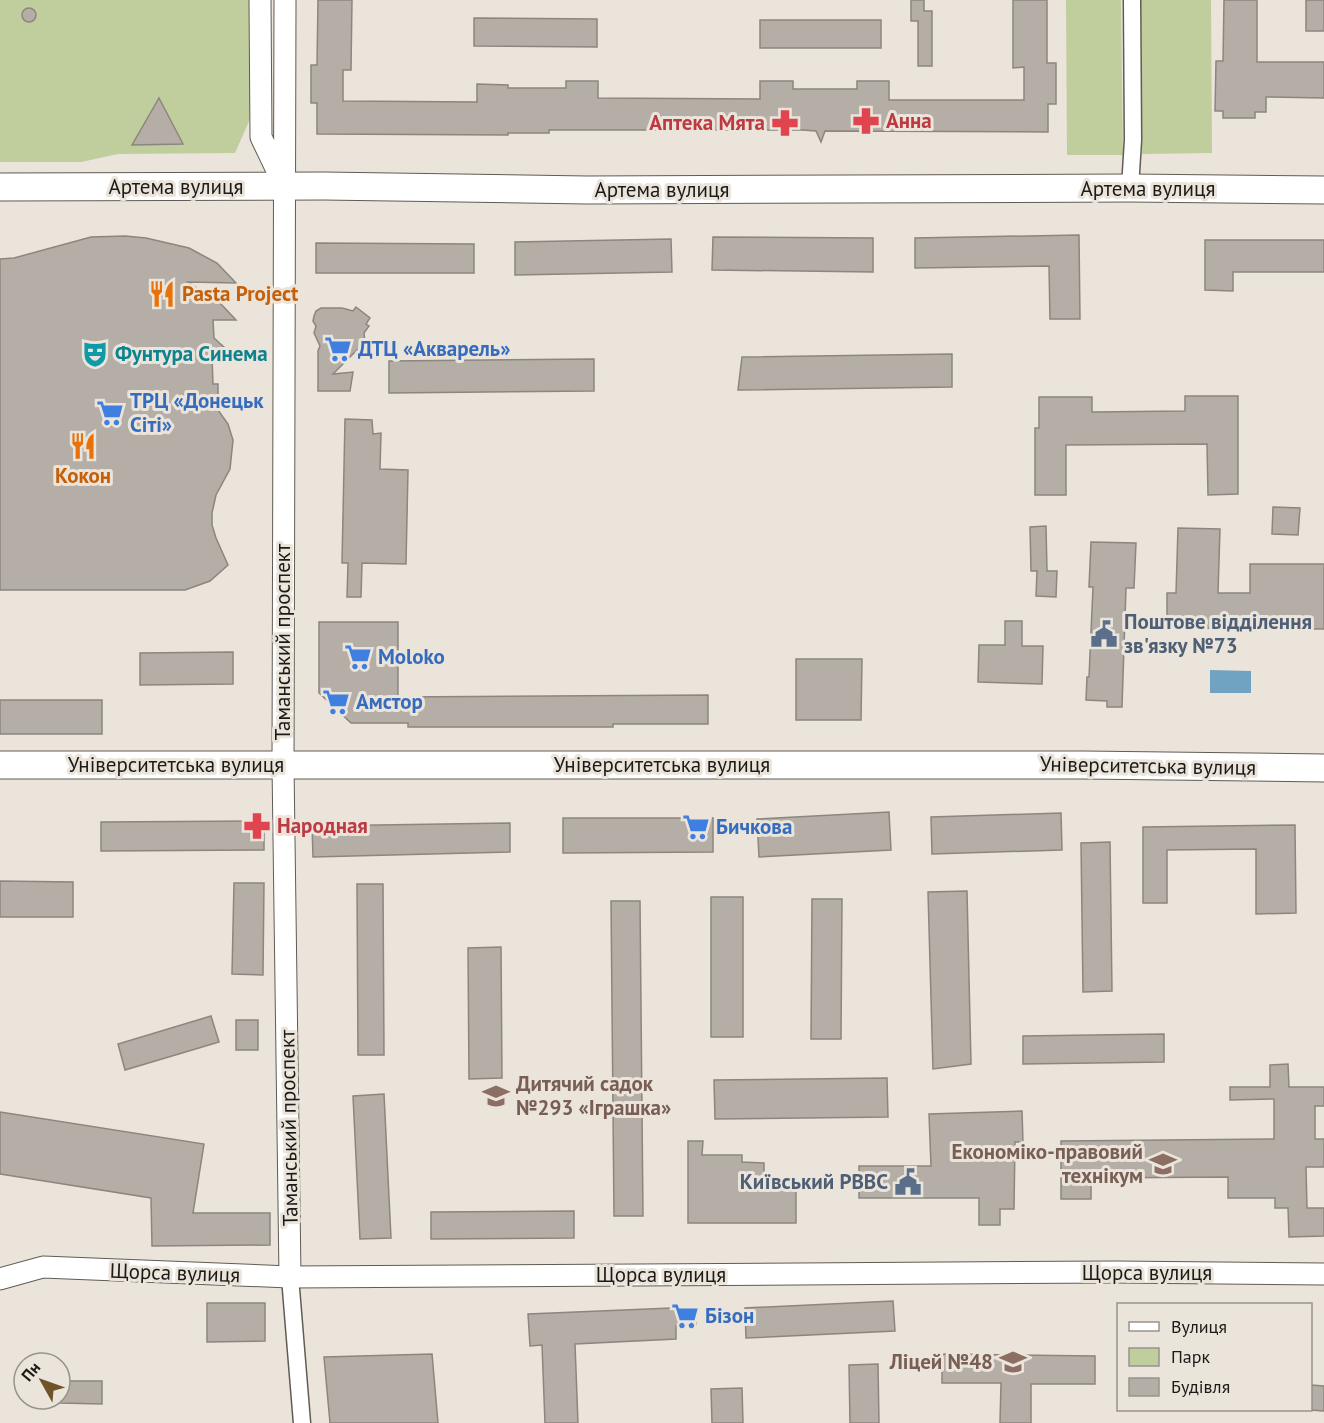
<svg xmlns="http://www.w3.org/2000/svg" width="1324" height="1423" viewBox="0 0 1324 1423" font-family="'PT Sans',sans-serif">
<rect width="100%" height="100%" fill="#eae4db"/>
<path fill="#c0cd9c" d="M0,0H250L251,21L250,119L235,153L118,154L81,162H0Z
M1066,0H1121L1123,155H1067Z
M1141,0H1211L1212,153L1142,154Z"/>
<path fill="#6fa3c1" d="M1210,670L1251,671V693H1210Z"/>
<path fill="#b4aea6" stroke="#8c867f" stroke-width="1.5" d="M318,0H352L351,70H343V101L477,102V84L508,85V88H566V81H598V98L760,99V81H793V89H857V81H889V100H1024V67L1013,68V0H1047V63H1056V104H1048V132L825,131L821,142L816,131L802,130H549V133H508V135L317,134V103H311V65H317Z
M911,0H924V11H932V66H918V21H911Z
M1224,0H1257V62H1324V98L1266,97V112H1255V118H1223V111H1215L1216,61H1223Z
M1306,0H1324V31H1306Z
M22 15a7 7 0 1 1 14 0a7 7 0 1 1-14 0Z
M474,18L597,19V47L474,46Z
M760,20H881V48H760Z
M159,98L183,144L132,145Z
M1079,235L1080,319H1050L1049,266L915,268V238Z
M125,236L146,238L189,248L217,263L236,283L188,282L222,305L236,320H213L214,338L236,358L212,357L213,384H218V410L228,424L233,440L230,469L216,495L212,513V525L216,538L228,565L210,581L185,590H0V259L14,258L91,237Z
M713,237L873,238V272L712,270Z
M671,239L672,272L515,275V242Z
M1205,240H1324V272H1233V291L1205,290Z
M316,243L474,244V273H316Z
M356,307L370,318L366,324L369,326L364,333L365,342L333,374L353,372L350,391H318V351L320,346L314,333L316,326L313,321L314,316L316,311L321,308H342L353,311Z
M952,354V387L738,390L742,357Z
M594,359V391L389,393V361Z
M1185,396H1238V494L1208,495L1207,444L1066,445V495H1035V428H1039V397H1092V412L1185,411Z
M345,419L372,420L373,434L381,433L380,469L408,470L406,564L362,563L361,597H347L348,563H342Z
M1273,507L1300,508L1298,535L1272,534Z
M1046,526L1047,571H1057L1056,597L1036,596L1037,571H1031L1030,527Z
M1178,528L1220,529L1218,593H1250V564H1324V629L1167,628V593H1176Z
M1091,542L1136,543L1134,588H1126L1122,707H1107V701L1086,700L1087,677H1089L1093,587H1089Z
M1005,621H1022V646H1043L1042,684L978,682L979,645H1005Z
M319,622H398V697L708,695V724H613V727H408V723H351L319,693Z
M233,652V684L140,685V653Z
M796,659H862L861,720H796Z
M0,700H102V734H0Z
M889,812L891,850L759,857L757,819Z
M1061,813L1062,850L932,854L931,817Z
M563,818H713V852L563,853Z
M264,821V850L101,851V822Z
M510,823V852L313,857L312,826Z
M1295,825L1296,913L1256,914V849L1167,850V903H1143V827Z
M1110,842L1112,991L1083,992L1081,843Z
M0,881L73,882V917H0Z
M234,883H264L263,975L232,974Z
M357,884H383L384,1055H358Z
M967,891L971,1064L933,1069L928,892Z
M711,897H743V1037H711Z
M812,899H842L841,1039H811Z
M611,901H640L643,1216H614Z
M501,947L502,1078L469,1079L468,948Z
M211,1016L219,1042L125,1070L118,1044Z
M236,1020H258V1050H236Z
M1164,1034V1062L1023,1064V1036Z
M1288,1064L1289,1087H1324V1106H1315V1139H1324V1167H1306L1307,1208H1324V1236L1289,1237L1288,1208H1275V1198H1228V1177L1091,1178V1199H1061V1141L1274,1139V1099L1230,1100V1087H1270V1065Z
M887,1078L888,1117L715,1119L714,1080Z
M384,1094L391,1238L360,1239L353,1096Z
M1022,1111L1023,1142H1015L1014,1209H1000V1225H979V1198H859V1166H931L929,1114Z
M0,1112L204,1144L193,1213H270V1245L152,1246L151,1198L0,1174Z
M688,1141H703L702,1155H742V1162L764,1163V1180H796V1223H688Z
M574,1211V1238L431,1239V1212Z
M893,1301L895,1331L746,1338L745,1308Z
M207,1303H265V1341L207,1342Z
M695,1307L696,1325L676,1326V1339L575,1344L578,1423H545L542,1345L530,1346L528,1314Z
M432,1354L438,1423H330L324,1357Z
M942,1354L1095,1356V1384H1031V1423H1000L1001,1383H942Z
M878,1364L879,1423H850L849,1365Z
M60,1381H102V1404L60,1403Z
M1311,1385L1324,1386V1411L1311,1410Z
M742,1388L743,1423H712L711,1389Z"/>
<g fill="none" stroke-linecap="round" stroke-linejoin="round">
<defs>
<path id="minor" d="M1130,188L1133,140L1132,0
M290,1277L302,1423"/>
<path id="tertiary" d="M260,0L261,137L283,183
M285,0L283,765L290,1277
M0,1279L43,1267L290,1277L1115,1272L1324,1274"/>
<path id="primary" d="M0,187L324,186L587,190L1130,188L1324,190
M0,765H1083L1324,768"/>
</defs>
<use href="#minor" stroke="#605b54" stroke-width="19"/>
<use href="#tertiary" stroke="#605b54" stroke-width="23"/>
<use href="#primary" stroke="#605b54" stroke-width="29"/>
<use href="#minor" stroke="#fff" stroke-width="16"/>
<use href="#tertiary" stroke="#fff" stroke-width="21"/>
<use href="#primary" stroke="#fff" stroke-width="27"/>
</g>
<defs>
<symbol id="pharmacy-bare" viewBox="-9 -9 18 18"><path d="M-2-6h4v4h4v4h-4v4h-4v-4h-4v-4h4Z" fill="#e0444e" stroke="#eae4db" stroke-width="2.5" paint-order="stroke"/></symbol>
<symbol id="restaurant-bare" viewBox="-9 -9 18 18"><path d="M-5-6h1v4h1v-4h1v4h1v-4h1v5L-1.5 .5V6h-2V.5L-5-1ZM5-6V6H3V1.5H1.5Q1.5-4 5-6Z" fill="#e8710a" stroke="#eae4db" stroke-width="2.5" paint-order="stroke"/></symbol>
<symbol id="supermarket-bare" viewBox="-9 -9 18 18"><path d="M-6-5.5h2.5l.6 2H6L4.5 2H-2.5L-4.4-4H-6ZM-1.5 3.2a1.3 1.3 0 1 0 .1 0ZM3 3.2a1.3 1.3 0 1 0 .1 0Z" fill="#3f7fe0" stroke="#eae4db" stroke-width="2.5" paint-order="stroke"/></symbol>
<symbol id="theatre-bare" viewBox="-9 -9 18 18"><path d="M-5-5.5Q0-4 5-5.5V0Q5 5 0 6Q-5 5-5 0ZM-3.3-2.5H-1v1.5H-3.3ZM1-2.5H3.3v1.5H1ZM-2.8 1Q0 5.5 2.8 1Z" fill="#0f9aa8" stroke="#eae4db" stroke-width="2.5" paint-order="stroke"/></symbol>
<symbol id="civic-bare" viewBox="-9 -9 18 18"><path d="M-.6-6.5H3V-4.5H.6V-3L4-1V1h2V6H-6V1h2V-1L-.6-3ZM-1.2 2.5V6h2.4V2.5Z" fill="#5c6f8a" stroke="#eae4db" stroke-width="2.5" paint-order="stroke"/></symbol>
<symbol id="school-bare" viewBox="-9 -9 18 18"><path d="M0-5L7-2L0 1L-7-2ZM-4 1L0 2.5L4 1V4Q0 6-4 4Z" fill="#8d6e63" stroke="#eae4db" stroke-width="2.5" paint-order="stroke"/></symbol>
<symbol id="university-bare" viewBox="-9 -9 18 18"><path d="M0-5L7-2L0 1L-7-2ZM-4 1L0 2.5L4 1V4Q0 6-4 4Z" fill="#8d6e63" stroke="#eae4db" stroke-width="2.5" paint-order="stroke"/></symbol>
</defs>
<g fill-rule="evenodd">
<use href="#pharmacy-bare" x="847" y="102" width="38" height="38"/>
<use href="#pharmacy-bare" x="766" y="104" width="38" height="38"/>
<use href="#restaurant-bare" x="143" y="275" width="38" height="38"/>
<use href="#supermarket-bare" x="319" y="330" width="38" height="38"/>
<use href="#theatre-bare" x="76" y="335" width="38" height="38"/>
<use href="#supermarket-bare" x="91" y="394" width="38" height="38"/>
<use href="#restaurant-bare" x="64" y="427" width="38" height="38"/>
<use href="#civic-bare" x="1085" y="615" width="38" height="38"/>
<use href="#supermarket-bare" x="339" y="638" width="38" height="38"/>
<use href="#supermarket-bare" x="317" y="683" width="38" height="38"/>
<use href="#pharmacy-bare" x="238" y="807" width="38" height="38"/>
<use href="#supermarket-bare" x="677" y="808" width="38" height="38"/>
<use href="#school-bare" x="477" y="1077" width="38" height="38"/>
<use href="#university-bare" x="1144" y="1145" width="38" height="38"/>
<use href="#civic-bare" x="889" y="1163" width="38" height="38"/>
<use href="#supermarket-bare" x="666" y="1297" width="38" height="38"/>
<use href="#school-bare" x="994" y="1343" width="38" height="38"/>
</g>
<g text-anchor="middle" stroke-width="6" stroke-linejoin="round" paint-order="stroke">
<g font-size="21" font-weight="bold" fill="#be3a42" stroke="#eae4db" text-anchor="start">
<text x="886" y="128">Анна</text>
<text x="765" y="130" text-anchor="end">Аптека Мята</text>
<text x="277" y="833">Народная</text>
</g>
<g font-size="21" fill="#1c1a17" stroke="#eae4db">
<text x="176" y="194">Артема вулиця</text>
<text x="1148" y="196">Артема вулиця</text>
<text x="662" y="197">Артема вулиця</text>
<text transform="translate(283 642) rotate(-90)" y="7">Таманський проспект</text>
<text x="176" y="772">Університетська вулиця</text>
<text x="662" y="772">Університетська вулиця</text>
<text transform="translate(1148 766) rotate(1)" y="7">Університетська вулиця</text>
<text transform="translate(289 1128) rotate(-91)" y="7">Таманський проспект</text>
<text transform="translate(175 1273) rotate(2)" y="7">Щорса вулиця</text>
<text x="1147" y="1280">Щорса вулиця</text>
<text x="661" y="1282">Щорса вулиця</text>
</g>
<g font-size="21" font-weight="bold" fill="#c56008" stroke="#eae4db" text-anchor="start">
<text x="182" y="301">Pasta Project</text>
<text x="83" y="483" text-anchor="middle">Кокон</text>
</g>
<g font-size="21" font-weight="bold" fill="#366cbe" stroke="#eae4db" text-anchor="start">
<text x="358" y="356">ДТЦ «Акварель»</text>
<text x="130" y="408">ТРЦ «Донецьк<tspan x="130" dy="24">Сіті»</tspan></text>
<text x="378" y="664">Moloko</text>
<text x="356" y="709">Амстор</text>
<text x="716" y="834">Бичкова</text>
<text x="705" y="1323">Бізон</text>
</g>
<g font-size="21" font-weight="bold" fill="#0d838f" stroke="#eae4db" text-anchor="start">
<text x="115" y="361">Фунтура Синема</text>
</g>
<g font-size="21" font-weight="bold" fill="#4e5e75" stroke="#eae4db" text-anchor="start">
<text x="1124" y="629">Поштове відділення<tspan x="1124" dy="24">зв'язку №73</tspan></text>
<text x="888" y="1189" text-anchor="end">Київський РВВС</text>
</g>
<g font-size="21" font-weight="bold" fill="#785e54" stroke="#eae4db" text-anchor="end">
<text x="516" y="1091" text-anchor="start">Дитячий садок<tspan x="516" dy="24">№293 «Іграшка»</tspan></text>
<text x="1143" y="1159">Економіко-правовий<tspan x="1143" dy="24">технікум</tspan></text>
<text x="993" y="1369">Ліцей №48</text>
</g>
</g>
<rect x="1117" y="1303" width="195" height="108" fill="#eae4db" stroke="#98938d" stroke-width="1.5"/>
<rect x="1129" y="1322" width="30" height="9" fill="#ffffff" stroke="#98938d" stroke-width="1.5"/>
<text x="1171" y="1333" font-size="18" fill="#1c1a17">Вулиця</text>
<rect x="1129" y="1348" width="30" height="18" fill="#c0cd9c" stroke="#98938d" stroke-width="1.5"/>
<text x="1171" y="1363" font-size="18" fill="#1c1a17">Парк</text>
<rect x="1129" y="1378" width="30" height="18" fill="#b4aea6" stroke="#98938d" stroke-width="1.5"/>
<text x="1171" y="1393" font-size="18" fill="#1c1a17">Будівля</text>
<g transform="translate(42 1381) rotate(310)"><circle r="28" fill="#eae4db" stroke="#98938d" stroke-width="1.5"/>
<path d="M0-4.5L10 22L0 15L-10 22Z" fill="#6e5426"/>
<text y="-9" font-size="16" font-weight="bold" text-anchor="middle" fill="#1c1a17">Пн</text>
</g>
</svg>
